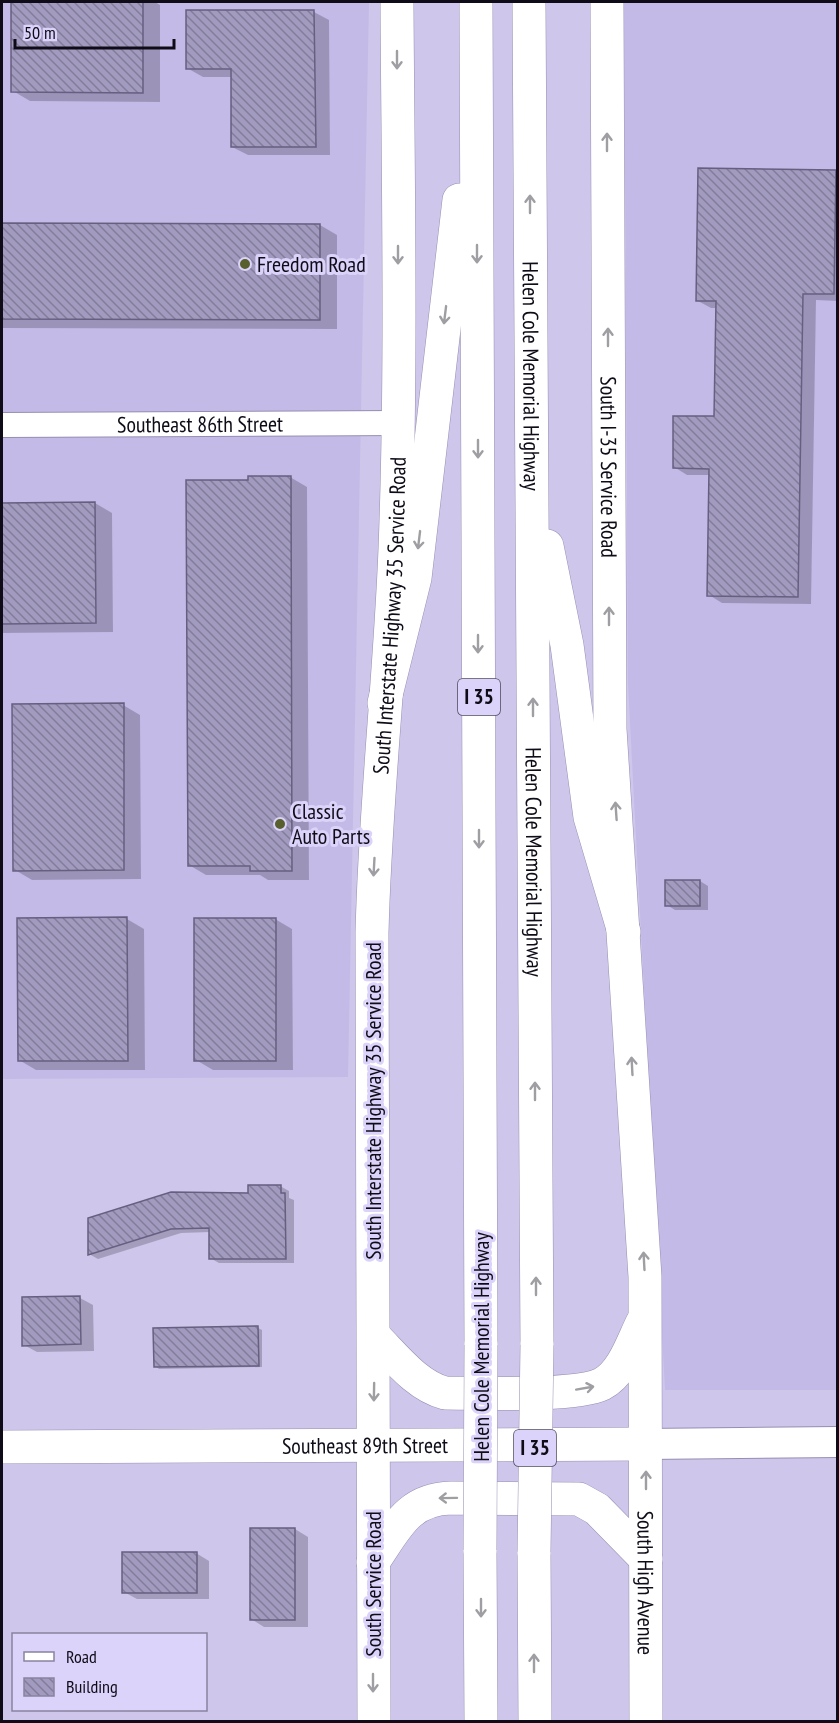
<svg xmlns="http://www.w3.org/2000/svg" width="839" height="1723" viewBox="0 0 839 1723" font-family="'PT Sans Narrow',sans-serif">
<defs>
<pattern id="building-back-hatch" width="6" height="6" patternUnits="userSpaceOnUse" patternTransform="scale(1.5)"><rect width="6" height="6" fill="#a29bbf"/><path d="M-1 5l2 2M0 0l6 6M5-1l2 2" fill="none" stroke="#827d9a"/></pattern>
</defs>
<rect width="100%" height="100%" fill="#cec6eb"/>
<path fill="#c4bae7" d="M2,2H369L348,1077L2,1079Z
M624,2H837V1390H665L628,684Z"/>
<path fill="#0003" d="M13,2H155L160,5V102L30,101L13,91Z
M314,12L329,20L330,155H248L232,147V77H203L187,68Z
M836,171L838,301L816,300L811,604L722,603L709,595L711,475H687L674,467L716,417L717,308H711L698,301Z
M2,224L320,225L337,235V329L3,328L2,352Z
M290,477L307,487L309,880H268L260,875H206L189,865L250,481Z
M95,503L112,513L113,632L2,633V504Z
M123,705L140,715L141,879L32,880L15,870Z
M700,881L708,886V910H675L667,905Z
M127,919L144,929L145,1070H36L19,1060Z
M275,919L292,929L293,1070H213L196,1060Z
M280,1186L289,1191V1198L294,1200V1263H219L210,1258V1232L181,1233L98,1259L89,1254L249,1195Z
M80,1298L93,1305L94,1351L37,1352L24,1345V1299Z
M258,1328L262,1330V1367L159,1369L155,1366Z
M251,1529H295L308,1537V1627H264L251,1619Z
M196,1553L209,1561V1599H137L124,1592Z"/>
<path fill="url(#building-back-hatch)" stroke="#675f80" stroke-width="1.5" d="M11,2H143V93L11,92Z
M186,10H314L316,147H231V69H186Z
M698,168L836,170L834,294H803L798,597L707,596L709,469L673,468V416H714L716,301H696Z
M2,223L320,224V320L2,319Z
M248,476H291L292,871H250V866H188L186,480H248Z
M95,502L96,623L2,624V503Z
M124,703V870L13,871L12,704Z
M665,880H700V906H665Z
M127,917L128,1061H18L17,918Z
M194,918H276V1061H194Z
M248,1185H281V1193H285L286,1259H209V1228L171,1229L88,1255V1218L171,1192L248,1193Z
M80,1296L81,1344L22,1346V1297Z
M258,1326L259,1366L154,1367L153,1328Z
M250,1528H295V1620H250Z
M122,1552H197V1593H122Z"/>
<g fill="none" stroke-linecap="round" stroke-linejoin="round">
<defs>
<g id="minor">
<path id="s1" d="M2,425L399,423"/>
</g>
<path id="tertiary" d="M645,1444L838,1442"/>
<g id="secondary">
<path id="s2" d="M607,2L610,729L645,1277L646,1722"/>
<path d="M375,1337C395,1357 417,1386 445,1393C479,1393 576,1397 602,1384C623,1373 632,1343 642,1323"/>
<path id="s3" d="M2,1447L645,1444"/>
<path d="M373,1562C396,1529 407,1499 451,1498L579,1499L597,1509L646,1559"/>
<path id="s4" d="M374,1722L372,933C375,805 390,677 395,549C402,367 398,184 397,2"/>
</g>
<g id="motorway">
<path d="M476,2L481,1345"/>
<path id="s5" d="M529,2L537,1345"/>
<path d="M547,546L567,645L590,817L624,932"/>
<path d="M384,703L415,578L459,200"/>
<path d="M480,1550L481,1722"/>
<path d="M534,1552L535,1722"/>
</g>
</defs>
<use href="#minor" stroke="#968eb2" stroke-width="26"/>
<use href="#tertiary" stroke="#968eb2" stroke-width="32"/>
<use href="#secondary" stroke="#968eb2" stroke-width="34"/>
<use href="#motorway" stroke="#968eb2" stroke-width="34"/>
<use href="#minor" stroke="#fff" stroke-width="24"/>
<use href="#tertiary" stroke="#fff" stroke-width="30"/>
<use href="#secondary" stroke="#fff" stroke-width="33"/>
<use href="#motorway" stroke="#fff" stroke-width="33"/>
<defs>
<path id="motorway-bridge" d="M480,1550L481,1345
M534,1552L537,1345"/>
</defs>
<use href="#motorway-bridge" stroke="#968eb2" stroke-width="34" stroke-linecap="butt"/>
<use href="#motorway-bridge" stroke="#fff" stroke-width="33"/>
</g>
<defs><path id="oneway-shaft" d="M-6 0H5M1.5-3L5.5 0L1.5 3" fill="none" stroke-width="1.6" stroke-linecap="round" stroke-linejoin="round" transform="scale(1.5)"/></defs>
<g stroke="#9f9ea3">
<use href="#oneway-shaft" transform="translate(397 60) rotate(90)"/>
<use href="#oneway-shaft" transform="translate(607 142) rotate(-90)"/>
<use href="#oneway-shaft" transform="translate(530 204) rotate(-90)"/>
<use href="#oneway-shaft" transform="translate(477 254) rotate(90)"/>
<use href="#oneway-shaft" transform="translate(398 255) rotate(90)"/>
<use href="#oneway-shaft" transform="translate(445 315) rotate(97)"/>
<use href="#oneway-shaft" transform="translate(608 337) rotate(-90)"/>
<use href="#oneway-shaft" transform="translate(478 449) rotate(90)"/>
<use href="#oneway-shaft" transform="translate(419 540) rotate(97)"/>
<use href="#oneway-shaft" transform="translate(609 616) rotate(-90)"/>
<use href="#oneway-shaft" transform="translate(478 644) rotate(90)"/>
<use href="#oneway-shaft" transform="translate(533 707) rotate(-90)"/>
<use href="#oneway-shaft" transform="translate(616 811) rotate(-94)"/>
<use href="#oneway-shaft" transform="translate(479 839) rotate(90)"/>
<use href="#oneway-shaft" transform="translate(374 867) rotate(93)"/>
<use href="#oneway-shaft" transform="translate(632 1066) rotate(-93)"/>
<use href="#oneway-shaft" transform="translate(535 1091) rotate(-90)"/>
<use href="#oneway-shaft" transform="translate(644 1261) rotate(-93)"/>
<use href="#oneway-shaft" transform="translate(536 1286) rotate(-90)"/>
<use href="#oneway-shaft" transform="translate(585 1388) rotate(-10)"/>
<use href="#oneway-shaft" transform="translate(374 1392) rotate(91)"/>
<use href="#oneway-shaft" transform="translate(646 1480) rotate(-90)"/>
<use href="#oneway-shaft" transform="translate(448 1498) rotate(179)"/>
<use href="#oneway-shaft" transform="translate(481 1608) rotate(90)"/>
<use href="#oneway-shaft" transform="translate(534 1663) rotate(-90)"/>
<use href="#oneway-shaft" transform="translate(373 1683) rotate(90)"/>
</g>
<g fill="#595f2d" stroke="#dbd3f9" stroke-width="2">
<circle cx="245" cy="264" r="6"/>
<circle cx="280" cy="824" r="6"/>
</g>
<g text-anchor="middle" stroke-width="6" stroke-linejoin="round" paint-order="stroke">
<g fill="#dbd3f9" stroke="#4c485c" stroke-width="1.5">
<rect x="458" y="679" width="42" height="36" rx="4.5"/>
<rect x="514" y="1430" width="42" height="36" rx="4.5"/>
</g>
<g font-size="21" font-weight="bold" fill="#0f0c18">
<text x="479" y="704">I 35</text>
<text x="535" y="1455">I 35</text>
</g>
<g font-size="22" fill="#0f0c18" stroke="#dbd3f9" text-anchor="start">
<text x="257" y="272">Freedom Road</text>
<text x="292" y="819">Classic<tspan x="292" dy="25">Auto Parts</tspan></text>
</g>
<g font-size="22" fill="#0f0c18" stroke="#dbd3f9">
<text dy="8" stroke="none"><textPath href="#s5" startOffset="374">Helen Cole Memorial Highway</textPath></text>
<text dy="8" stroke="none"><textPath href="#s1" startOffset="198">Southeast 86th Street</textPath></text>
<text dy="8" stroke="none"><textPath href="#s2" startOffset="465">South I-35 Service Road</textPath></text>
<text dy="8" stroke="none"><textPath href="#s4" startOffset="1107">South Interstate Highway 35 Service Road</textPath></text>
<text dy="8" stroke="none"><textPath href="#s5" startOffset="860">Helen Cole Memorial Highway</textPath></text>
<text transform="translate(373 1101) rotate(-90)" y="8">South Interstate Highway 35 Service Road</text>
<text transform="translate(481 1347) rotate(-90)" y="8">Helen Cole Memorial Highway</text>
<text dy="8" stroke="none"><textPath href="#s3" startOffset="363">Southeast 89th Street</textPath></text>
<text dy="8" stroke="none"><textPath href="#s2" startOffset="1582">South High Avenue</textPath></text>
<text transform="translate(373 1584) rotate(-90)" y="8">South Service Road</text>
</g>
</g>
<rect width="839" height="1723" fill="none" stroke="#0f0c18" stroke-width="6"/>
<rect x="12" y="1633" width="195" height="78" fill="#dbd3f9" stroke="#89839f" stroke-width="1.5"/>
<rect x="24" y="1652" width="30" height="9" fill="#ffffff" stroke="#89839f" stroke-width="1.5"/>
<text x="66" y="1663" font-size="18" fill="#0f0c18">Road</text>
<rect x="24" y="1678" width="30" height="18" fill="url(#building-back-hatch)" stroke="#89839f" stroke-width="1.5"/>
<text x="66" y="1693" font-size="18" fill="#0f0c18">Building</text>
<path d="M15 39v9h159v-9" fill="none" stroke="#0f0c18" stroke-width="3"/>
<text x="24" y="39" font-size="18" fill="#0f0c18" stroke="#dbd3f9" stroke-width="4.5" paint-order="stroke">50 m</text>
</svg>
